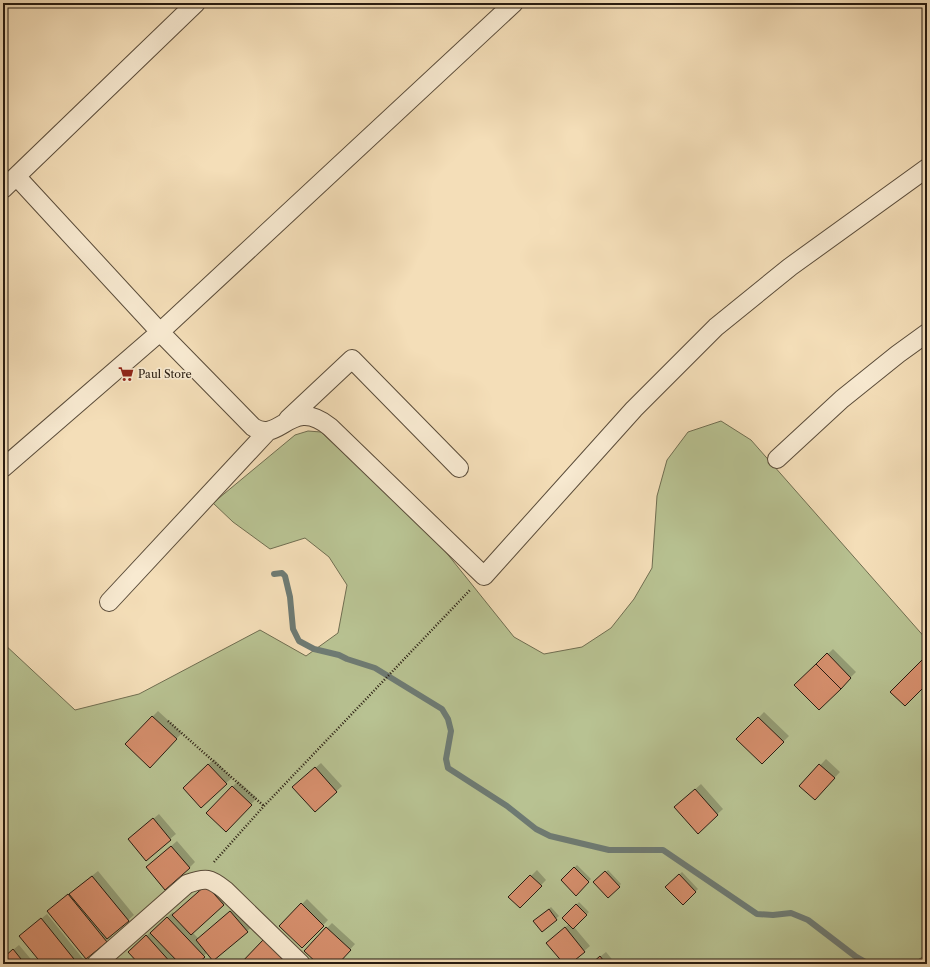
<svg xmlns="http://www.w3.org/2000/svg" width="930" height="967" viewBox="0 0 930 967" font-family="'Libre Caslon Text',serif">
<rect width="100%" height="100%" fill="#f4deb8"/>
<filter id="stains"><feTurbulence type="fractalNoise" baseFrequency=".005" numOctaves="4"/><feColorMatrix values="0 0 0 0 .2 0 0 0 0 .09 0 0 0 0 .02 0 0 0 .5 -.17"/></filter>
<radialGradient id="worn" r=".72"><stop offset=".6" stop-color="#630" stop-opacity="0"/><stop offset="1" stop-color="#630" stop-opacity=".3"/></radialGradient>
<path fill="#b8c292" stroke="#706e51" d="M721,421L751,440L927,640V954L912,964H3V643L75,710L139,694L260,630L306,656L338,633L347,585L329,557L305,538L270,549L233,522L213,503L295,435L308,431L321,432L437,541L514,637L544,654L582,647L611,628L634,599L652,568L657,496L667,460L688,432Z"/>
<path fill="#0003" d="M833,649L856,672L819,709L796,685Z
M158,711L182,733L150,766L152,717Z
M764,712L789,736L762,763L738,739Z
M214,759L232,778L226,783L189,782Z
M826,759L840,772L820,793L801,786Z
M321,763L342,786L315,811L299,782Z
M238,781L257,798L226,831L207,813Z
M701,784L723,809L698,832L681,802Z
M159,814L176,834L170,839H129Z
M177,841L195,862L189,868L147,867Z
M577,865L591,879L576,894L562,880Z
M537,870L546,880L520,907L510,897Z
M608,870L621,884L608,897L594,882Z
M98,871L134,915L111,935L112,936L106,941L86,958L54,906Z
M682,872L698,889L683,904L666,887Z
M212,880L229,899L192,932L199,939L236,906L253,926L214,959L208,952L195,964H141L135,946L173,912L175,914Z
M307,899L328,920L302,947L280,926Z
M579,902L589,912L574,927L590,946L569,964H565L547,943L569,924L563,918Z
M551,907L559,916L542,931L537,919Z
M47,914L84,960L80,964H43L26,931Z
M332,923L355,944L337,964H320L327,928Z
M19,945L35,964H3V958Z
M606,952L616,964H591Z"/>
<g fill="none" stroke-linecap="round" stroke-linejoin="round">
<path stroke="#6e7b74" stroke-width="6" d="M274,574L282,573L285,576L290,597L293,629L299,641L314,649L339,655L347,659L375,668L442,709L448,719L451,731L446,759L448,768L507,806L536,829L550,836L609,850H663L757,914L773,915L791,913L808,920L855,956L869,964"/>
</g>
<path fill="#d68f6d" stroke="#271b10" d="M827,653L851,678L841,689L816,664Z
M924,658L927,661V684L905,706L890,692Z
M816,664L841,689L819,710L794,685Z
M152,716L177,739L150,768L125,744Z
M758,717L784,742L762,764L736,739Z
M208,764L227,784L201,808L183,788Z
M819,764L835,778L815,800L799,786Z
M315,767L337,792L315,812L292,787Z
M232,786L252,805L226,832L206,813Z
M695,789L718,815L698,834L674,807Z
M153,818L171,840L146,861L128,839Z
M171,846L190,868L165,890L146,867Z
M574,867L589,882L576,896L561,880Z
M605,871L620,887L608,898L593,882Z
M679,874L696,892L683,905L665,887Z
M530,875L542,886L520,908L508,897Z
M92,876L129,921L107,939L69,894Z
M206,885L224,905L191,935L172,915Z
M68,894L107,942L86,959L47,911Z
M301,903L324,926L302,948L279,926Z
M576,904L587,915L573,929L562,918Z
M549,909L557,920L542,932L533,921Z
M230,911L248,932L213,961L196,940Z
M167,917L205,957L197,964H180L150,933Z
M41,918L78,964H42L19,936Z
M326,927L351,950L338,964H318L304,951Z
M565,927L585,952L570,964H564L546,943Z
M146,935L172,964H139L128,952Z
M263,940L288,964H240Z
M13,949L25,964H3V958Z
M600,956L606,964H591Z"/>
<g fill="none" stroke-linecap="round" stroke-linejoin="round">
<defs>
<path id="minor" d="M17,177L160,332L253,427C280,445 291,395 330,427L484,576L634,409L716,327L790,267L927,168
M3,189L196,3
M288,419L352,359L459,468
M777,459L842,399L898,354L927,333
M3,468L160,332L514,3
M109,602L268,431
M96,964L187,884C206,877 210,878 225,890L301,964"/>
</defs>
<use href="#minor" stroke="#5a4c3a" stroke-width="20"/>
<path stroke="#271b10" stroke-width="2.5" stroke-dasharray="1 2" stroke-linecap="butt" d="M168,721L264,806
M214,862L264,806L471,589"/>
<use href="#minor" stroke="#f8ead1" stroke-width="18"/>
</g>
<defs>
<symbol id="supermarket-bare" viewBox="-9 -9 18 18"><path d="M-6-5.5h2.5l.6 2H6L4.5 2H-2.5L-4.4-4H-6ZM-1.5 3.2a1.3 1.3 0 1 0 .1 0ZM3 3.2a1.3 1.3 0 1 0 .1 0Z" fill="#8f2418" stroke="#f8ead1" stroke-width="2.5" paint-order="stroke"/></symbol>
</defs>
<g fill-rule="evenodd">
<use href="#supermarket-bare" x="115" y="363" width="22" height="22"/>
</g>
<g text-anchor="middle" stroke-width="3.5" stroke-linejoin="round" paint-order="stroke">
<g font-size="11" fill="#271b10" stroke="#f8ead1" text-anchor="start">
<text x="138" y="378">Paul Store</text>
</g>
</g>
<rect width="930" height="967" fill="none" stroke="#f4deb8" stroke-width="16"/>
<rect x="4" y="4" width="922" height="959" fill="none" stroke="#271b10" stroke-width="2"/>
<rect x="8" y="8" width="914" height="951" fill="none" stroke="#271b10"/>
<rect width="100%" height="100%" filter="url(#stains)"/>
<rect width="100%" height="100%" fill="url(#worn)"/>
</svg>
